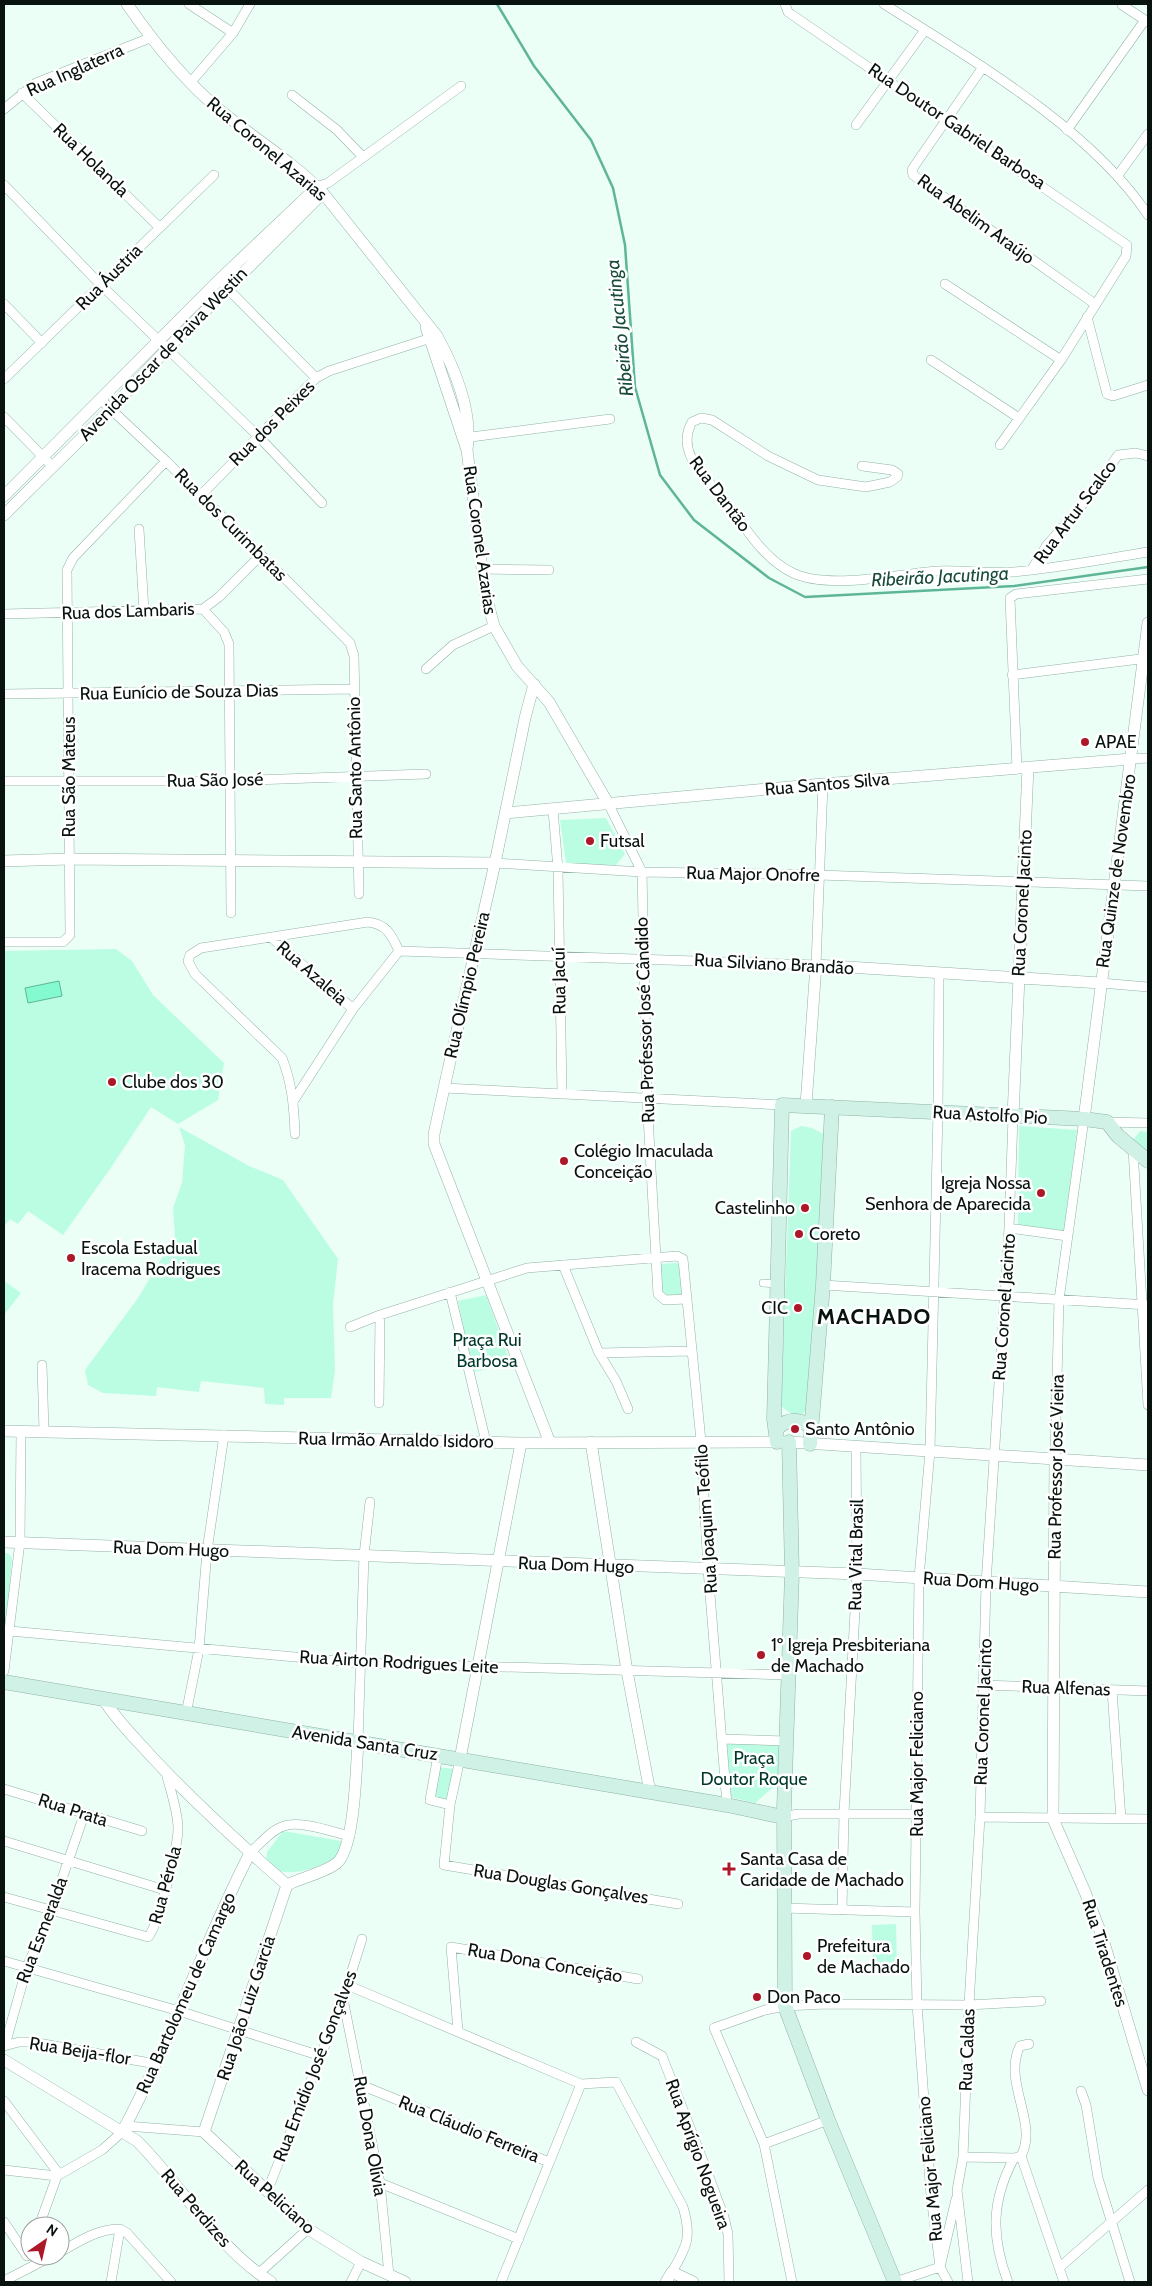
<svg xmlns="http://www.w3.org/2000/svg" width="1152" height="2286" viewBox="0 0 1152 2286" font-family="Cabin,sans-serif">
<rect width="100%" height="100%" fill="#ebfff7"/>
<path fill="#bafde3" d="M606,818L625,854L615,866L566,863L560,820Z
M116,949L132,961L153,995L224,1063L218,1100L178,1124L151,1107L110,1169L63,1235L28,1211L18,1224L10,1219L4,1227V951Z
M801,1126L812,1128L825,1135L809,1405L803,1414L793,1415L781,1406L791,1131Z
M1019,1126L1077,1130L1064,1232L1018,1226Z
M179,1127L249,1166L283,1180L338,1259L333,1304L335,1370L331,1398H284V1405L265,1404L264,1388L201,1381L199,1392L157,1387L156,1396L103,1393L88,1385L85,1370L138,1298L175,1236L173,1208L182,1183L185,1145Z
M1140,1131L1148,1132V1155L1133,1140Z
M677,1263L682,1267L684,1296L668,1297L661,1293L659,1264Z
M4,1281L21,1293L4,1315Z
M486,1295L511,1364L473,1372L458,1301Z
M4,1553H8L12,1558L7,1621L4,1625Z
M727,1742L777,1743L781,1746L779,1782L755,1803L730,1797Z
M438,1767L454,1769L446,1803L431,1800Z
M283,1831L341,1841L342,1852C330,1864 292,1879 275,1869C272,1867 269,1864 266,1861L267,1852Z
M896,1924L897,1966H873L872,1925Z"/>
<path fill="#84fad1" stroke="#5fb597" d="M59,981L62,996L28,1003L25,988Z"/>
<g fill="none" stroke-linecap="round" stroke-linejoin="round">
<path stroke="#5fb597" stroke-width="2.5" d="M497,4L534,66L591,140L613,188L625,245L635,387L660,475L694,520L769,578L805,597L1014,586L1148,567"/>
<defs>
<path id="pedestrian" d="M763,1283L777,1284"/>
<path id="minor" d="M189,4L233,33
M785,4L788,12L1127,245L1126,256L1061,360L1000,445
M884,4C972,60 1090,128 1148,215
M1122,5L1148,22
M983,67L915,165L912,170L913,175L1095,304
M190,83L233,33L250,4
M22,93L159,227
M292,95L337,130L363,157
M4,109L36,83L150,38
M856,125L925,30
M1067,130L1145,20
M1118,175L1148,134
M4,185L101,285L258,436L322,503
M317,187L328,183L461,86
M223,284L316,378
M945,284L1061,360
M4,304L42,343
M1087,317L1107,394L1113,396L1148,385
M931,360L1019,418
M4,379L214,175
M100,399L166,461L350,643L354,656L359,894
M4,417L52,466
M463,438L610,419
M862,466L892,470L898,474L897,477L890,482L866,487L818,480L768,456L712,420L701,418L692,422C677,449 699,471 716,490C740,517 759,557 793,573C829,590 897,574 938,571C963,570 989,574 1014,572C1059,568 1104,559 1148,552
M201,495L316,378L329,371L434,337
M139,529L144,611
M483,569L549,570
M1032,569L1047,545L1089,497L1118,455L1136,453L1148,456
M203,609L224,632L229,644L231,913
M4,614L203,609L219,597L261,555
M426,669L453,645L494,626
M1012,675L1148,658
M4,694L354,689
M1131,759L1148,758
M1017,769L1010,598L1016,594L1148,579
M4,781H229L426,774
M609,805L642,872L647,1098L658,1294L665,1300L687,1299
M553,810L558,869L562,1093
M495,863L642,872L818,875L1148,886
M272,938L353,1009
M4,942H63L70,935L67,570L73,558L166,461
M399,951L816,965L823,784
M939,974L938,1112L930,1451L919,1578L915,1912L917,2004L931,2196L940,2267L948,2282
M1101,983L1148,987
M444,1088L782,1105
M294,1100L353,1009L399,951
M1107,1122L1148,1123
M295,1134C294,1107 292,1083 282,1058L195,974L188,961L190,955L201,948L368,922C387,924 392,936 399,951
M1133,1149L1148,1405
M1009,1228L1067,1236
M563,1265L599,1353L616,1381L628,1409
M823,1285L1148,1305
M450,1292L486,1442
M350,1327L380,1315L527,1268L677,1256L683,1259L701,1441L708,1569L727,1805
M599,1353L692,1351
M42,1365L44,1431
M379,1403L380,1315
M1055,1458L1059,1300L1084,1119
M10,1631L361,1663L789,1675
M4,1671L20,1542L21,1431
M984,1685L1148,1691
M1112,1690L1121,1819
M186,1714L199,1649L207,1551L224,1435
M723,1739L786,1741
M358,1742L364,1555L370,1502
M438,1755L430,1800L450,1805
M460,1759L450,1805L444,1865L678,1904
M4,1789L142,1831
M783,1817L798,1814H917
M980,1817L1148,1819
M4,1841L165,1890
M250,1853C260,1844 271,1830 284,1826C299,1820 333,1832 350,1836
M4,1897L148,1937C158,1927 178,1845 178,1829C178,1810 170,1790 166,1772
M783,1908L915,1912
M842,1910L844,1813L857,1574L856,1446
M4,1961L179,2011L321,2056
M347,1985L581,2084L616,2082L683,2207C692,2237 687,2246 672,2272
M343,1999L380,2183L389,2275
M458,2031L451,1947L638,1979
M636,2042L662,2056L705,2166L724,2217L728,2234L729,2282
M5,2045L27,1967L51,1911L84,1815
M4,2046L19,2042H32L156,2064
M361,2085L549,2162
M1081,2091L1086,2105L1098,2178L1130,2282
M4,2101L59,2174
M126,2126L204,2132
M764,2144L828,2120
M1021,2156L1064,2282
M963,2157L1014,2158
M4,2170L57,2176
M380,2183L519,2239
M267,2192L343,1999L362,1939
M4,2222L27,2256
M39,2226L57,2176L102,2150L122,2132
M120,2229L127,2233L171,2282
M60,2252C80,2241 97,2229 120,2229
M1060,2267L1148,2190
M258,2274L308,2229
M4,2281L52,2256
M111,2282L120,2229
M351,2282L361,2262
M501,2282L581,2084
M792,2282L764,2144L714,2028L765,2010L785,2006L826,2004L969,2005L1041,2001
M895,2282L940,2267L956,2199
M968,2282L957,2190L963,2157L969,2005L980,1817L986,1584L1009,1228L1013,1117
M1008,2282C991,2237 991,2201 1014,2158L1021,2156C1039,2123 1002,2082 1020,2046L1029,2044"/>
<path id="tertiary" d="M127,4C154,43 184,81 222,112C255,139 293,162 323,193L437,336C455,369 473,412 467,450
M426,327L467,450L485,592L494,626L517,666L549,702L609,805
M4,496L219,280L317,187
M4,515L111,409L167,349L323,193
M534,684L525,718L495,863L444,1088L434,1134V1144L550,1443
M505,813L823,784L1131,759
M4,861L69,859L495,863
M806,1105L816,965L1101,983
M1013,1117L1028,767
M1084,1119L1148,623
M4,1431L521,1443L789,1442L1148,1465
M591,1442L627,1671L650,1792
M1055,1458L1053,1819L1085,1892L1102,1936L1148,2090
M4,1542L857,1574L1148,1592
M104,1700C117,1721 135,1738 151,1756C193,1801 240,1844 287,1885
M460,1759L521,1443
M287,1885L204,2132L308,2229L361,2262L405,2282
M287,1885C301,1878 326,1872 337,1863C355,1847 356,1768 358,1742
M4,2060L137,2141C183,2187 215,2246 271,2282
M122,2132C171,2042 203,1944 250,1853
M666,2282L672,2272L693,2282"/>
<path id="secondary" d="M776,1429C787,1419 797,1418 810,1426
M777,1442L774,1419L782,1105L1084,1119L1107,1122L1118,1136L1148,1161
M789,1442L792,1573L784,1808L785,2006L828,2120L895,2282
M810,1444L823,1285L832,1107
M4,1682L727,1805L783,1817"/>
</defs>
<use href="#pedestrian" stroke="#93b2a6" stroke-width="8"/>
<use href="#minor" stroke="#93b2a6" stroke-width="10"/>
<use href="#tertiary" stroke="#93b2a6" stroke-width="12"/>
<use href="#secondary" stroke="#93b2a6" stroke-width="15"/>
<use href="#pedestrian" stroke="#fff" stroke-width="7"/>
<use href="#minor" stroke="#fff" stroke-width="9"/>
<use href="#tertiary" stroke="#fff" stroke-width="11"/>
<use href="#secondary" stroke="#cff1e6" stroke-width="14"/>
</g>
<g fill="#ac1827" stroke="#fff" stroke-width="2">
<circle cx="1085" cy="742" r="5"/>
<circle cx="590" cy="841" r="5"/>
<circle cx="112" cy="1082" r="5"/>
<circle cx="564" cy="1161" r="5"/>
<circle cx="1041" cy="1193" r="5"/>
<circle cx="805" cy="1208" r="5"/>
<circle cx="799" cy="1234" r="5"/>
<circle cx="71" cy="1258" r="5"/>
<circle cx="798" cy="1308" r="5"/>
<circle cx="795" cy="1429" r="5"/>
<circle cx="761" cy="1655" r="5"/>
<path d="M726.5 1861.5h5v5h5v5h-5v5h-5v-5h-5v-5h5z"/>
<circle cx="807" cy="1956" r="5"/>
<circle cx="757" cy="1997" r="5"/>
</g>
<g text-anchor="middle" stroke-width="5" stroke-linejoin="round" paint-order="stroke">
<g font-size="18" fill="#08130f" stroke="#fff">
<text transform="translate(75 70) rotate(-24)" y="6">Rua Inglaterra</text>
<text transform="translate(957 126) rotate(34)" y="6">Rua Doutor Gabriel Barbosa</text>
<text transform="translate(267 149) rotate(40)" y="6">Rua Coronel Azarias</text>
<text transform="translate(91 160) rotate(44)" y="6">Rua Holanda</text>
<text transform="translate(976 219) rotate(36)" y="6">Rua Abelim Araújo</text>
<text transform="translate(109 277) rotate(-45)" y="6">Rua Áustria</text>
<text transform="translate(163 354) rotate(-46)" y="6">Avenida Oscar de Paiva Westin</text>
<text transform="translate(272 423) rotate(-45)" y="6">Rua dos Peixes</text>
<text transform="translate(720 494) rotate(53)" y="6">Rua Dantão</text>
<text transform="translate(1075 512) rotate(-53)" y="6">Rua Artur Scalco</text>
<text transform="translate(231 525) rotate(45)" y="6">Rua dos Curimbatas</text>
<text transform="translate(480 540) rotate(82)" y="6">Rua Coronel Azarias</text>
<text transform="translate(128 611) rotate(-2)" y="6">Rua dos Lambaris</text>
<text transform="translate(179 692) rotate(-1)" y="6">Rua Eunício de Souza Dias</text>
<text transform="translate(355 768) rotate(-91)" y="6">Rua Santo Antônio</text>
<text transform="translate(69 777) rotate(-90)" y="6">Rua São Mateus</text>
<text transform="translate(215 780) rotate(-1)" y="6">Rua São José</text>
<text transform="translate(827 784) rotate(-5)" y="6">Rua Santos Silva</text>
<text transform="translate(1116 871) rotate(-82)" y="6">Rua Quinze de Novembro</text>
<text transform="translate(753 874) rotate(1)" y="6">Rua Major Onofre</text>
<text transform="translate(1022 903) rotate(-87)" y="6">Rua Coronel Jacinto</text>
<text transform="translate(774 964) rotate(3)" y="6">Rua Silviano Brandão</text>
<text transform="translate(312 973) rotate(41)" y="6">Rua Azaleia</text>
<text transform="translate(559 981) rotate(-91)" y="6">Rua Jacuí</text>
<text transform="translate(467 985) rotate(-77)" y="6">Rua Olímpio Pereira</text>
<text transform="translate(645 1020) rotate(-92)" y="6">Rua Professor José Cândido</text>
<text transform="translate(990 1115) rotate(3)" y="6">Rua Astolfo Pio</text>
<text transform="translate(1004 1307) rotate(-86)" y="6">Rua Coronel Jacinto</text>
<text transform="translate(396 1440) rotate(1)" y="6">Rua Irmão Arnaldo Isidoro</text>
<text transform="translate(1056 1467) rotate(-89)" y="6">Rua Professor José Vieira</text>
<text transform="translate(706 1519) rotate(-94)" y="6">Rua Joaquim Teófilo</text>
<text transform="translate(171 1549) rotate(2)" y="6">Rua Dom Hugo</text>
<text transform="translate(856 1555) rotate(-89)" y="6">Rua Vital Brasil</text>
<text transform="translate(576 1565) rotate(2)" y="6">Rua Dom Hugo</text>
<text transform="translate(981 1582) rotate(4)" y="6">Rua Dom Hugo</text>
<text transform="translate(399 1662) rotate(3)" y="6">Rua Airton Rodrigues Leite</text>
<text transform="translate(1066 1688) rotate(2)" y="6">Rua Alfenas</text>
<text transform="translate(983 1712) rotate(-88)" y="6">Rua Coronel Jacinto</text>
<text transform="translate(365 1743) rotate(9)" y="6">Avenida Santa Cruz</text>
<text transform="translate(917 1764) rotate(-90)" y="6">Rua Major Feliciano</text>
<text transform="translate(73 1810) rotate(18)" y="6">Rua Prata</text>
<text transform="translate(561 1884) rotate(9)" y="6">Rua Douglas Gonçalves</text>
<text transform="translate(165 1885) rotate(-75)" y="6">Rua Pérola</text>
<text transform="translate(42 1930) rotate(-69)" y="6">Rua Esmeralda</text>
<text transform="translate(1105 1953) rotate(72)" y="6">Rua Tiradentes</text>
<text transform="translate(545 1963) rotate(10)" y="6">Rua Dona Conceição</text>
<text transform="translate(186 1993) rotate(-66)" y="6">Rua Bartolomeu de Camargo</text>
<text transform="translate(246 2008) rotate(-72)" y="6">Rua João Luiz Garcia</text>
<text transform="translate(967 2050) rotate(-88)" y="6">Rua Caldas</text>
<text transform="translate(80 2051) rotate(9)" y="6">Rua Beija-flor</text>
<text transform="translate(315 2066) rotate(-69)" y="6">Rua Emídio José Gonçalves</text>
<text transform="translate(469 2129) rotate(22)" y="6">Rua Cláudio Ferreira</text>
<text transform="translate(370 2136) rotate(80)" y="6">Rua Dona Olívia</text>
<text transform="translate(698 2154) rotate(70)" y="6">Rua Aprígio Nogueira</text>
<text transform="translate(930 2169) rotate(-95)" y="6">Rua Major Feliciano</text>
<text transform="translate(275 2197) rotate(42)" y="6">Rua Peliciano</text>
<text transform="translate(196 2208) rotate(49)" y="6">Rua Perdizes</text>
</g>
<g font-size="18" fill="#08130f" stroke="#fff" text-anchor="start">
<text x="1095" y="748">APAE</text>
<text x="600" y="847">Futsal</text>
<text x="122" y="1088">Clube dos 30</text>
<text x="574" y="1157">Colégio Imaculada<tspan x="574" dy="21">Conceição</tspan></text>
<text x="1031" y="1189" text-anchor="end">Igreja Nossa<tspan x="1031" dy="21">Senhora de Aparecida</tspan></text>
<text x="795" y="1214" text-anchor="end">Castelinho</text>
<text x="809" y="1240">Coreto</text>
<text x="81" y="1254">Escola Estadual<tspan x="81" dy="21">Iracema Rodrigues</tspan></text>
<text x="788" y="1314" text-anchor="end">CIC</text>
<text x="805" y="1435">Santo Antônio</text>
<text x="771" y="1651">1º Igreja Presbiteriana<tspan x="771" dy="21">de Machado</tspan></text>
<text x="740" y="1865">Santa Casa de<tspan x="740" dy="21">Caridade de Machado</tspan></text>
<text x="817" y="1952">Prefeitura<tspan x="817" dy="21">de Machado</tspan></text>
<text x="767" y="2003">Don Paco</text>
</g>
<g font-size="18" fill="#003829" stroke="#fff">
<text x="487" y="1346">Praça Rui<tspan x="487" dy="21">Barbosa</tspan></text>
<text x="754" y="1764">Praça<tspan x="754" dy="21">Doutor Roque</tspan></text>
</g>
<g font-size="19" font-style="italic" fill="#194c3c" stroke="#fff">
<text transform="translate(619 328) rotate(-96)" y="7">Ribeirão Jacutinga</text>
<text transform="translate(940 576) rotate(-3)" y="7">Ribeirão Jacutinga</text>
</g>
<g font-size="22" font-weight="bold" letter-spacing="1" fill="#08130f" stroke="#fff">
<text x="874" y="1324">MACHADO</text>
</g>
</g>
<rect width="1152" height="2286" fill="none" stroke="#08130f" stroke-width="10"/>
<g transform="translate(45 2241) rotate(34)"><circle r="24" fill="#ffffff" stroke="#9ca19f"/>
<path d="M0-4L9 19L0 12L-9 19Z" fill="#ac1827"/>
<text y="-8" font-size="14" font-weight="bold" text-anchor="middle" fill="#08130f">N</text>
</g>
</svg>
